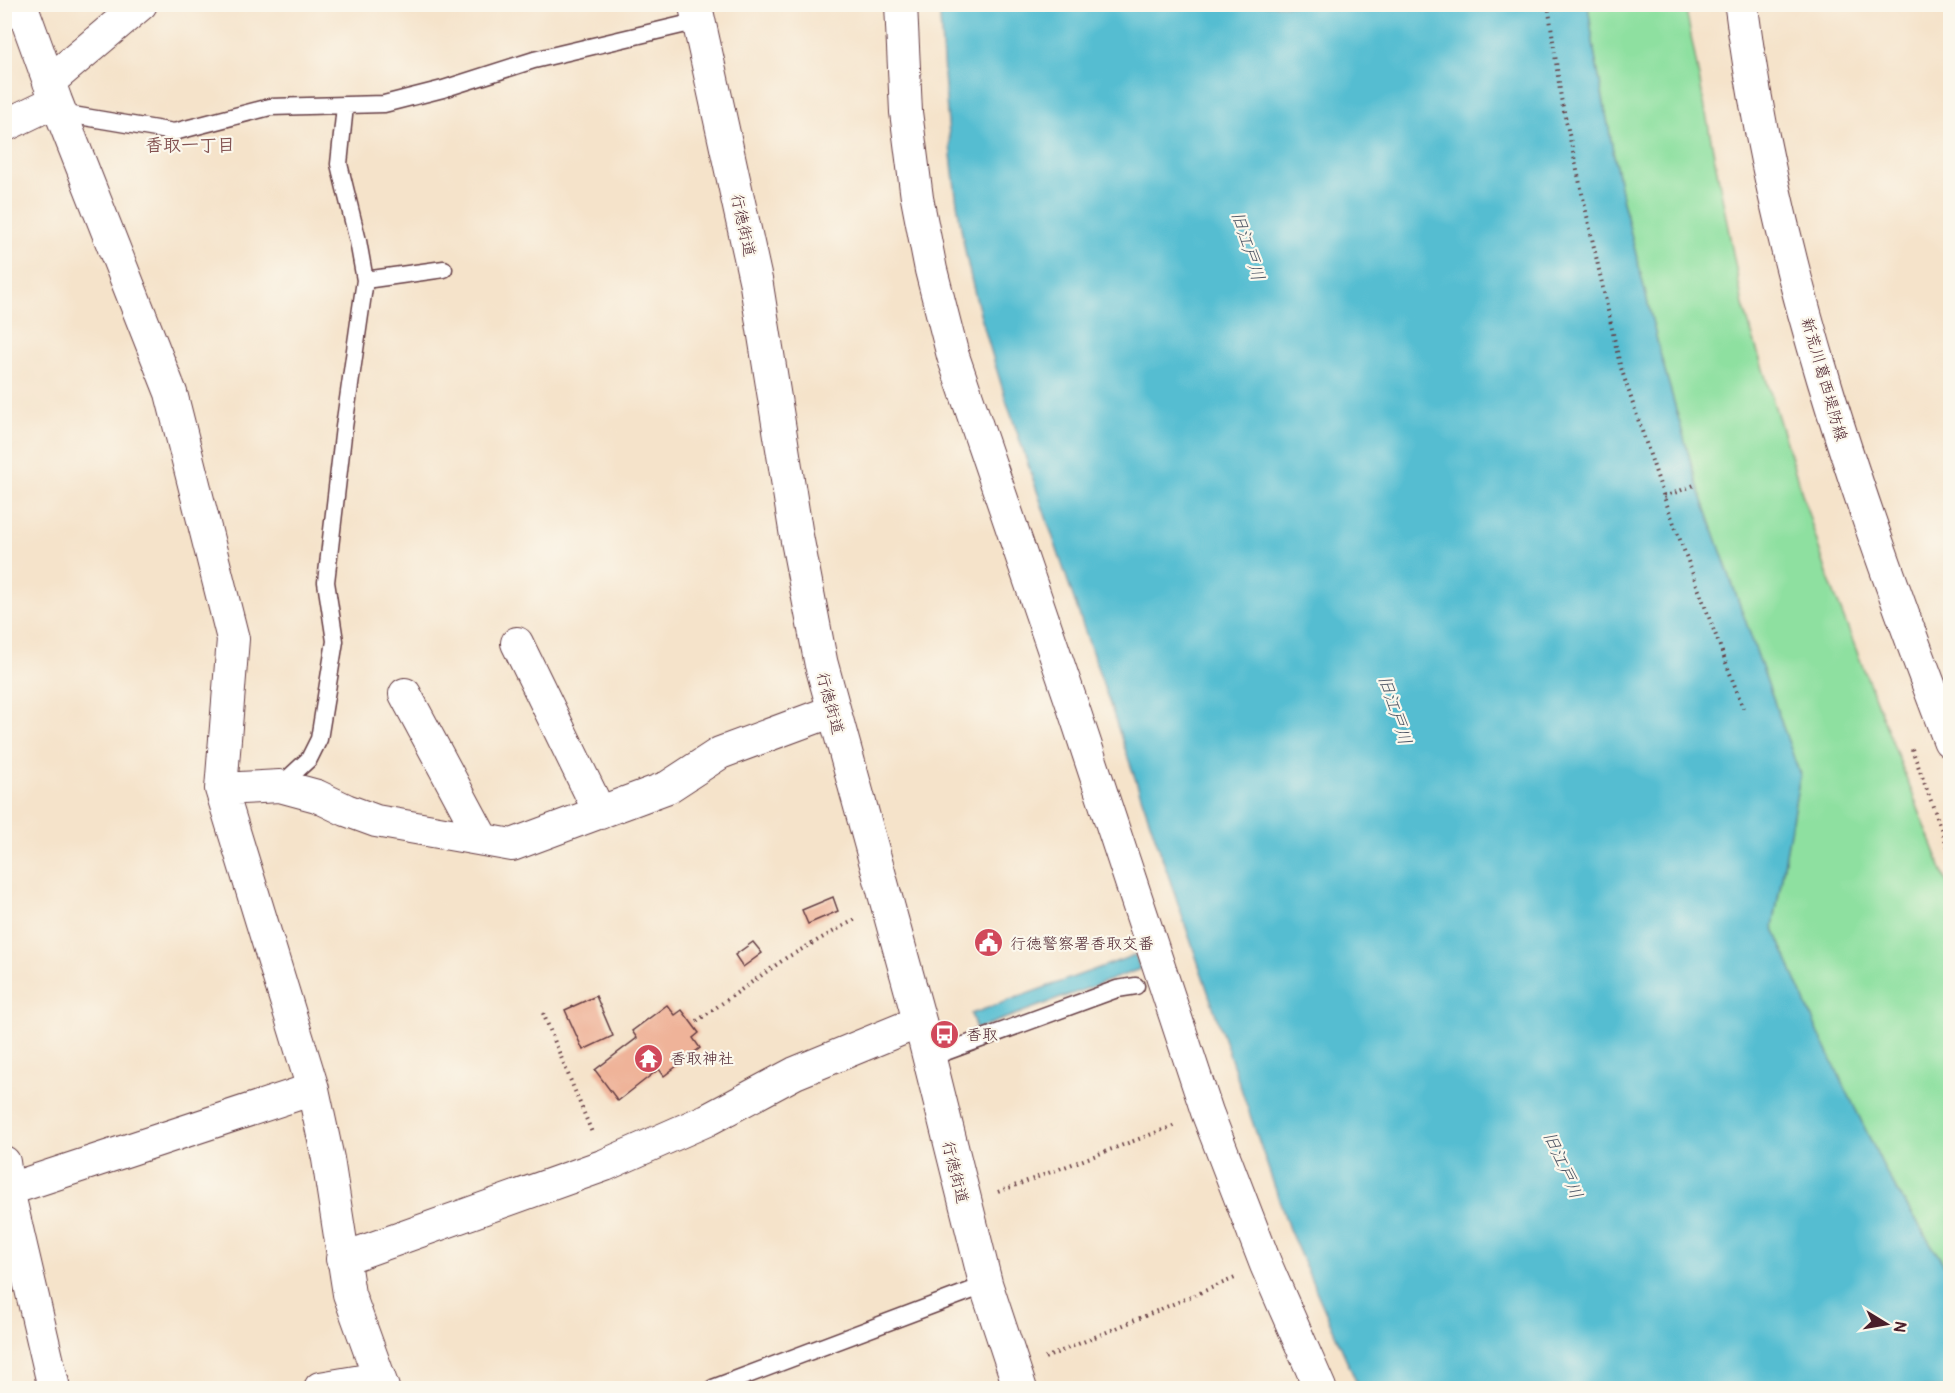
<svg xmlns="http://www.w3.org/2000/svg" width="1955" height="1393" viewBox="0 0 1955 1393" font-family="Pangolin,'Klee One',sans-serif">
<rect width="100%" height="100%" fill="#fbf7ec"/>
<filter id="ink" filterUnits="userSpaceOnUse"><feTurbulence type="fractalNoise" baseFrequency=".0167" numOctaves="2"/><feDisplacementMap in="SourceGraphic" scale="12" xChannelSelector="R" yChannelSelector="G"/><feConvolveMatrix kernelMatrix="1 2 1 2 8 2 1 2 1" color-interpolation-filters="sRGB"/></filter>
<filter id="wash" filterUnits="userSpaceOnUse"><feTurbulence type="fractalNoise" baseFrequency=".008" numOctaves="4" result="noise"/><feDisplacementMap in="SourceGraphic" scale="24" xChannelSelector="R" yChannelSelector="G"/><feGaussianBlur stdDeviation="1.35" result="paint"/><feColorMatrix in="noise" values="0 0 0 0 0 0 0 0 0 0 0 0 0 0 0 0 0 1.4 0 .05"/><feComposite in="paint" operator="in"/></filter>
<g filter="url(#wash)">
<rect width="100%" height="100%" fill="#f5e3ca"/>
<path fill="#8ee0a0" stroke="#6c8066" stroke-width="1.5" d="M1588,5H1685L1743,305L1829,580L1950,890V1274L1889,1178L1819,1034L1773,927L1800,775L1697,484L1660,353L1622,197L1595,57Z"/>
<path fill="#54bdd1" stroke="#4f6e7e" stroke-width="1.5" d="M939,5H1588L1595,57L1622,197L1660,353L1697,484L1800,775L1773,927L1819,1034L1889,1178L1950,1274V1388H1359L1289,1229L1007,403C991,351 974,299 964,245C949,166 945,85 939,5Z
M1135,955L1140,969L976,1029L971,1014Z"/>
<g id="blocks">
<path fill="#efb399" d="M833,897L838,911L808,924L802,910Z
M753,942L762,953L743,967L735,955Z
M596,996L613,1036L583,1050L565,1010Z
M667,1005L675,1015L682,1010L699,1033L693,1038L700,1048L664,1076L659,1069L618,1101L595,1070L637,1038L632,1031Z"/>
</g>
</g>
<g filter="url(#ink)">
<use href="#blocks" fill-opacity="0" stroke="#643c43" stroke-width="1.5"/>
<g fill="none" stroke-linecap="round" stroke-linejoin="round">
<defs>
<path id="lane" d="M61,113L174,132L270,107L384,104L443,89L534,60L699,21
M365,280L444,269
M280,786L309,759L319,739L335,641L326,582L344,427L365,280L358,241L339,164L345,106
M929,1058L1117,989L1136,986
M713,1388L986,1285"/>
<path id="street" d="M21,4L56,101L171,393L233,639L221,789L313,1089L328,1159L349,1294L383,1388
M901,4L906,112L917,198L931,270L953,356L1071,701L1207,1112L1266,1265L1320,1388
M49,82L141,4
M4,126L56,101
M517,643L600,813
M405,694L483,840
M221,789L280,786L317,796L346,810L376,821L512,845L668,787L720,753L833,711
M4,1162L8,1190L54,1388
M4,1191L313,1089
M342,1259L605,1165L707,1120L795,1073L919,1022
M320,1388L379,1378"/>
<path id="secondary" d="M695,4L756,282L796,533L821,663L925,1041L986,1285L1020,1388
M1741,4C1773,258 1859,504 1950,741"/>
</defs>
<use href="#lane" stroke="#643c43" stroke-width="19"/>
<use href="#street" stroke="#643c43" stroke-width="34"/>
<use href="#secondary" stroke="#643c43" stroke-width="35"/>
<path stroke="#643c43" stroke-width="4" stroke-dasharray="1.5 4.5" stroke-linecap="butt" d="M1548,4L1561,98L1620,365L1664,497L1743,708
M1664,497L1697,484
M1912,749L1950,853
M543,1013L593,1135
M697,1021L786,958L856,919
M998,1192L1176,1125
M1045,1358L1235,1278"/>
<use href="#lane" stroke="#fff" stroke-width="16"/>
<use href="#street" stroke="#fff" stroke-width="32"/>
<use href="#secondary" stroke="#fff" stroke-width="33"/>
</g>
</g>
<defs>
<symbol id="civic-disc" viewBox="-11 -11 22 22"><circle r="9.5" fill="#d1495b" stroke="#fbf7ec"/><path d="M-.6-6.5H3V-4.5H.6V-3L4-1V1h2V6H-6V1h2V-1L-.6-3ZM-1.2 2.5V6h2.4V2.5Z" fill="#fff"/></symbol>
<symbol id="bus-disc" viewBox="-11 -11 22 22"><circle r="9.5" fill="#d1495b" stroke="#fbf7ec"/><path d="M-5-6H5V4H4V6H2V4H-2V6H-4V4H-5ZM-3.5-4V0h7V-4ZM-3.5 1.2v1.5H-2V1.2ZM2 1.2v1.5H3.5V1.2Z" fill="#fff"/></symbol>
<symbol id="temple-disc" viewBox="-11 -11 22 22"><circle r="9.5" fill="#d1495b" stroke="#fbf7ec"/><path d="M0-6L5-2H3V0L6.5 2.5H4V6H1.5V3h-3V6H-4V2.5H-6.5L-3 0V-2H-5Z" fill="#fff"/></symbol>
</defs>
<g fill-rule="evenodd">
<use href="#civic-disc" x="972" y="926" width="33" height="33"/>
<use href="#bus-disc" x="928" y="1018" width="33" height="33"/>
<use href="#temple-disc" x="632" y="1042" width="33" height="33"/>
</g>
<g text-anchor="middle" stroke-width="4.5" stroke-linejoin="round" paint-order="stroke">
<g font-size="16" fill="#4a1f2b" stroke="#fbf7ec">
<text transform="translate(744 225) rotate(78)" y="6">行徳街道</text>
<text transform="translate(1825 379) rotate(74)" y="6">新荒川葛西堤防線</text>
<text transform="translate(831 703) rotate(75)" y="6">行徳街道</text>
<text transform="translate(956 1172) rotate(76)" y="6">行徳街道</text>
</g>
<g font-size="16" fill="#4a1f2b" stroke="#fbf7ec" text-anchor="start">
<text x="1010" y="949">行徳警察署香取交番</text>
<text x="966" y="1040">香取</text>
<text x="670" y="1064">香取神社</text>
</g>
<g font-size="18" font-weight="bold" fill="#845352" stroke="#fbf7ec">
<text x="190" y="151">香取一丁目</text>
</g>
<g font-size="18" font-style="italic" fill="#4e5665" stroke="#fbf7ec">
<text transform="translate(1248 246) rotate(72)" y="6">旧江戸川</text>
<text transform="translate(1395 710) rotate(72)" y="6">旧江戸川</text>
<text transform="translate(1563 1165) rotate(66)" y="6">旧江戸川</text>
</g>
</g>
<rect width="1955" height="1393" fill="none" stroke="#fbf7ec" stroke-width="24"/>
<g transform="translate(1886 1324) rotate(101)" stroke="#fbf7ec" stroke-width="4.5" paint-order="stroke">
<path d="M0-4.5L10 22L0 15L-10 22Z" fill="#4a1f2b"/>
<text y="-9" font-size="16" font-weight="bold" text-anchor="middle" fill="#4a1f2b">N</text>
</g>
</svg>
